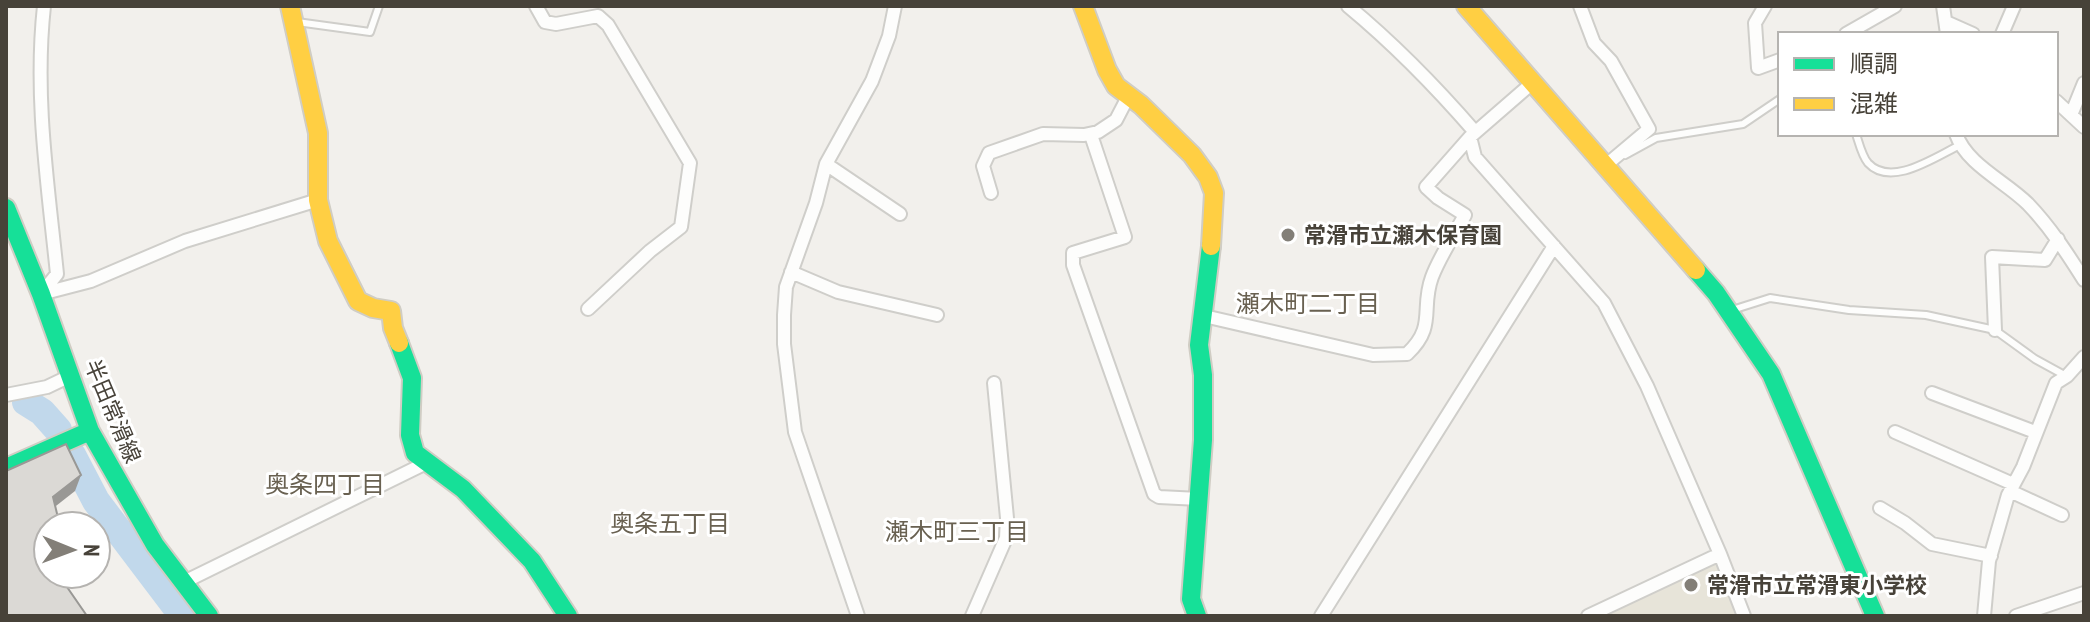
<svg xmlns="http://www.w3.org/2000/svg" width="2090" height="622" viewBox="0 0 2090 622" font-family="'PT Sans Narrow','Noto Sans JP',sans-serif">
<rect width="100%" height="100%" fill="#f2f0ec"/>
<path fill="#e7e4d9" d="M1720,554L1744,616H1579Z"/>
<g fill="none" stroke-linecap="round" stroke-linejoin="round">
<path stroke="#c1d8eb" stroke-width="28" d="M26,402L42,412L58,430
M72,455L96,501L183,616"/>
<defs>
<path id="lane" d="M297,22L370,32L379,6
M1856,134C1859,143 1862,156 1868,163C1891,188 1935,157 1960,145
M1625,155L1656,138L1743,124L1780,99
M1732,310L1770,298L1849,310L1926,315L1995,330L2035,359L2066,376"/>
<path id="street" d="M536,6L545,22L556,24L598,16L608,25L690,163L681,227L650,251L588,309
M1348,6C1394,44 1436,87 1475,132
M1580,6L1594,43L1611,61L1649,129L1605,166
M1765,6L1755,23L1758,68L1780,60
M1943,6L1947,34
M1946,22L1973,34
M1846,34L1895,6
M2002,34L2014,6
M1531,84L1470,137L1475,157L1604,303L1647,386L1720,554L1744,616
M2056,101L2084,127
M2071,115L2084,83
M1956,134C1967,165 2005,181 2028,204C2050,227 2067,253 2084,280
M1091,135L1125,237L1073,253V265L1154,494L1159,497L1199,499
M826,164L900,214
M991,193L983,166L989,153L1043,134L1084,135L1098,132L1116,120L1129,95
M791,272L838,292L937,315
M41,294L57,274C48,185 34,97 44,6
M41,294L91,281L185,241L318,200
M1204,316L1373,355L1407,354C1437,326 1420,309 1432,277C1440,256 1454,235 1465,215L1438,198L1426,187L1470,137
M1995,330L1992,257L2045,260L2058,239
M1932,393L2035,432
M6,395L47,387L70,376
M1895,432L2013,484
M2010,491L2062,515
M1880,508L1905,523L1932,544L1991,556
M182,583L426,463
M858,616L795,432L784,344V315L786,287L816,203L826,164L872,81L889,36L895,6
M972,616L1006,538L1007,518L994,383
M1321,616L1554,246
M1588,616L1720,554
M1984,616L1989,561L2008,495L2023,467L2056,383L2067,376L2084,357
M2016,616L2084,593"/>
<path id="fast" d="M6,208L41,294L90,431L155,545L209,616
M1696,270L1716,293L1771,374L1875,616
M399,343L412,378L410,435L415,453L463,489L532,561L568,616
M6,468L90,431
M1197,616L1191,599L1203,440V375L1199,345L1211,246"/>
<path id="slow" d="M290,6L318,133V200L328,241L358,301L373,308L391,311L393,328L399,343
M1083,6L1107,70L1116,86L1141,105L1192,155L1208,177L1214,193L1211,246
M1466,6L1696,270"/>
</defs>
<use href="#lane" stroke="#cfceca" stroke-width="10"/>
<use href="#street" stroke="#cfceca" stroke-width="16"/>
<use href="#fast" stroke="#d0cdc4" stroke-width="22"/>
<use href="#slow" stroke="#d0cdc4" stroke-width="22"/>
<use href="#lane" stroke="#fdfdfc" stroke-width="6"/>
<use href="#street" stroke="#fdfdfc" stroke-width="12"/>
<use href="#fast" stroke="#16e098" stroke-width="18"/>
<use href="#slow" stroke="#ffcf43" stroke-width="18"/>
</g>
<path fill="#999895" d="M81,475L75,491L47,513L53,497Z"/>
<path fill="#dbd9d5" stroke="#999895" stroke-width="2" d="M66,444L81,475L53,497L60,526H48V574H58L87,616H6V471Z"/>
<g fill="#837f78" stroke="#fff" stroke-width="3">
<circle cx="1288" cy="235" r="8"/>
<circle cx="1691" cy="585" r="8"/>
</g>
<g text-anchor="middle" stroke-width="6" stroke-linejoin="round" paint-order="stroke">
<g font-size="22" font-weight="bold" fill="#474239" stroke="#fff" text-anchor="start">
<text x="1304" y="243">常滑市立瀬木保育園</text>
<text x="1707" y="593">常滑市立常滑東小学校</text>
</g>
<g font-size="22" fill="#474239" stroke="#fff">
<text transform="translate(113 411) rotate(67)" y="8">半田常滑線</text>
</g>
<g font-size="24" fill="#696151" stroke="#fff">
<text x="1308" y="312">瀬木町二丁目</text>
<text x="325" y="493">奥条四丁目</text>
<text x="670" y="532">奥条五丁目</text>
<text x="957" y="540">瀬木町三丁目</text>
</g>
</g>
<rect width="2090" height="622" fill="none" stroke="#474239" stroke-width="16"/>
<rect x="1778" y="32" width="280" height="104" fill="#ffffff" stroke="#b5b3b0" stroke-width="2"/>
<rect x="1794" y="58" width="40" height="12" fill="#16e098" stroke="#b5b3b0" stroke-width="2"/>
<text x="1850" y="72" font-size="24" fill="#474239">順調</text>
<rect x="1794" y="98" width="40" height="12" fill="#ffcf43" stroke="#b5b3b0" stroke-width="2"/>
<text x="1850" y="112" font-size="24" fill="#474239">混雑</text>
<g transform="translate(72 550) rotate(91)"><circle r="38" fill="#ffffff" stroke="#b5b3b0" stroke-width="2"/>
<path d="M0-6L14 30L0 20L-14 30Z" fill="#837f78"/>
<text y="-12" font-size="22" font-weight="bold" text-anchor="middle" fill="#474239">N</text>
</g>
</svg>
